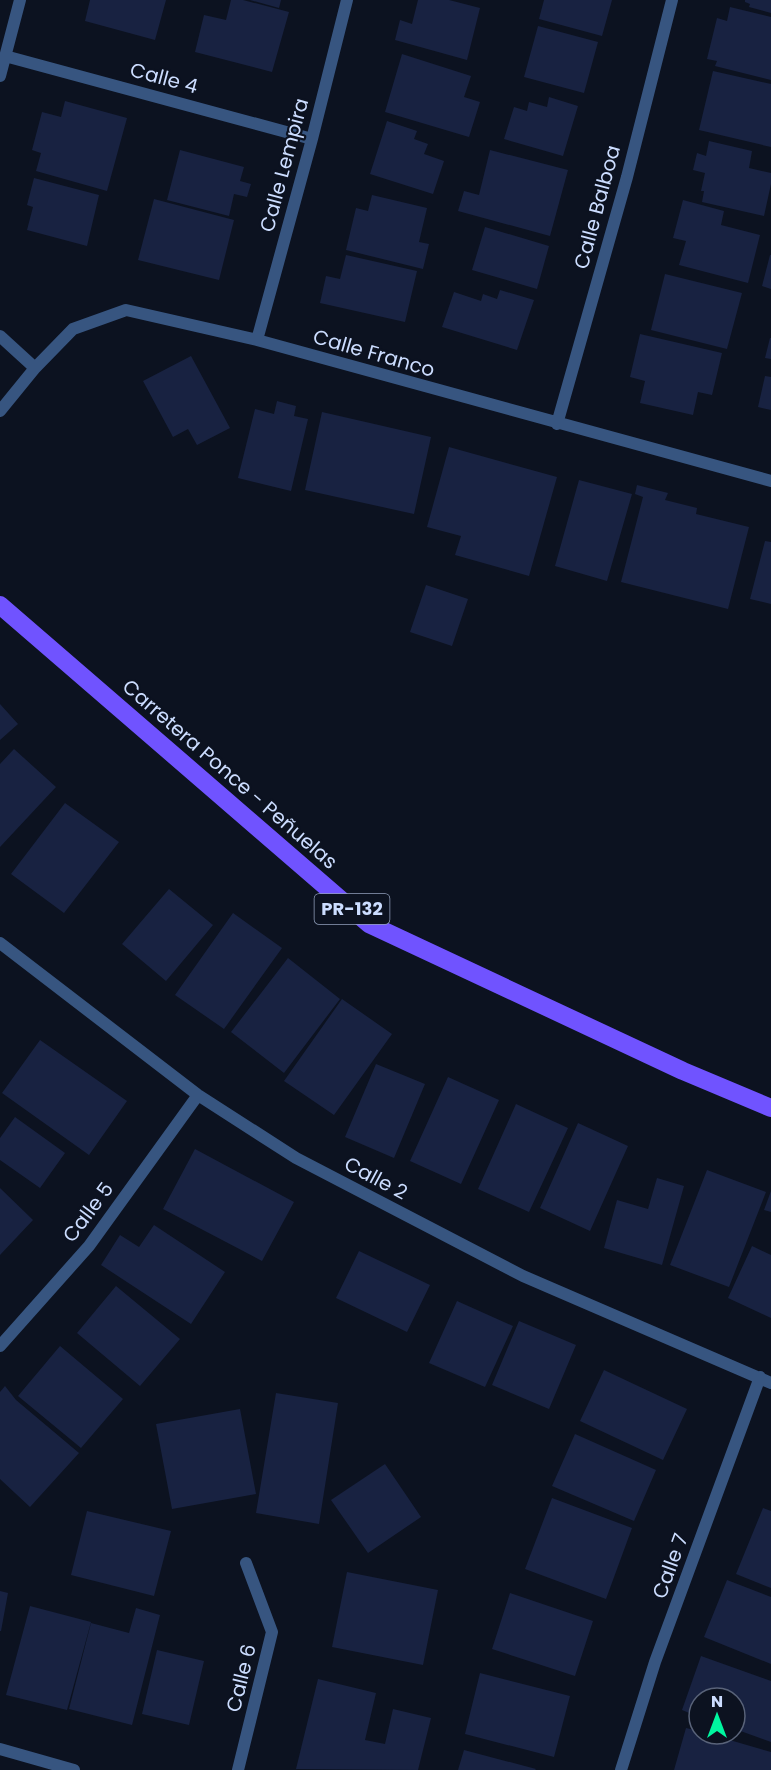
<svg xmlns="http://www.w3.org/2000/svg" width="771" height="1770" viewBox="0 0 771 1770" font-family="Poppins,sans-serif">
<rect width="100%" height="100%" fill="#0c1220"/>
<path fill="#182241" d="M90,0H166L155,40L85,21Z
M231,0H243L289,12L272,72L195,52L204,15L226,20Z
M250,0H281L279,8Z
M418,0H449L480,8L467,60L395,40L400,20L412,24Z
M544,0H612L602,36L539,19Z
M745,0H771V13L749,7L750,4L745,2Z
M730,7L771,17V80L715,66L717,61L707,59L717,18L727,21Z
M538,26L598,42L584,93L524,77Z
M402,54L471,76L464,97L480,102L469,137L385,112Z
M713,71L771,84V147L699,130Z
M549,97L578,106L563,156L504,139L514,107L527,111L529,102L547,107Z
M65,101L127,118L107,191L36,171L41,153L32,150L42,112L61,117Z
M387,121L417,131L414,139L428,144L424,154L444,161L433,194L370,174Z
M709,141L752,151L749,168L771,173V184L764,216L702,202L704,191H701L705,173L693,170L697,153L706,156Z
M180,150L244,167L240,181L251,184L247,197L234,194L229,216L167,200Z
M490,150L568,170L550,236L458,211L464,191L479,195Z
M34,178L99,195L87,246L27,230L33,207L27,205Z
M372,195L427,208L419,242L429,244L423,269L346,250L356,208L368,211Z
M154,199L234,220L219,280L138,260Z
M683,200L724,211L721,225L760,235L748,283L679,265L686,241L673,238Z
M485,227L549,246L537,289L472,270Z
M346,255L417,271L405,322L320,303L326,276L340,279Z
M770,255H771V289L762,286Z
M665,274L742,293L727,349L651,330Z
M500,290L534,300L517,350L442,327L454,292L481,301L483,294L497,299Z
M640,334L722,353L712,395L698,392L693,415L640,403L645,381L630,377Z
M770,338H771V359L765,358Z
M191,356L230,428L197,445L188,429L173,437L143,381Z
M765,376L771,377V410L758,407Z
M277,401L296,406L294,416L308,419L291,491L238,478L255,409L274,414Z
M322,412L431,437L414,514L305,490Z
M449,447L557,477L529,576L455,555L461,536L427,527Z
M579,480L632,494L607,581L555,566Z
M637,485L668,493L665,500L697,508L696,514L749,527L728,609L621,582L643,497L635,494Z
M765,541L771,542V604L750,599Z
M426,585L468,599L452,646L410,632Z
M0,704L18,724L0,740Z
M14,749L56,787L0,847V764Z
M65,803L119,842L64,913L11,874Z
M169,889L213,925L166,981L122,944Z
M233,913L282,948L224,1029L175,995Z
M288,958L340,999L284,1073L231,1032Z
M342,999L392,1034L334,1115L284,1081Z
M40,1040L127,1101L89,1155L2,1093Z
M376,1064L425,1084L394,1158L345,1137Z
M448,1077L499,1100L461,1184L410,1161Z
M516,1104L568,1128L529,1212L478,1189Z
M15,1117L65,1153L40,1188L0,1160V1138Z
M578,1123L628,1146L590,1231L540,1208Z
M195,1149L294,1202L262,1261L163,1209Z
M707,1170L766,1192L729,1287L670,1265Z
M657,1178L684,1186L662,1265L604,1248L617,1200L648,1209Z
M0,1188L33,1220L0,1255Z
M771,1191V1212L764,1210Z
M154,1225L225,1272L191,1324L101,1265L120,1235L139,1247Z
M752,1246L771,1255V1318L728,1298Z
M359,1251L430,1285L407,1332L336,1298Z
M116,1286L180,1339L140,1386L77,1333Z
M457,1301L513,1326L485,1387L429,1363Z
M519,1321L576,1345L549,1409L492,1385Z
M60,1346L123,1399L81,1448L18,1396Z
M604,1370L687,1409L663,1460L580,1421Z
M5,1386L16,1400L79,1453L30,1507L0,1479V1392Z
M276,1393L338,1403L319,1524L256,1513Z
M240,1409L256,1494L172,1509L156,1424Z
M575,1434L656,1470L634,1521L552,1486Z
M385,1464L421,1517L368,1553L331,1500Z
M552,1498L632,1528L606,1599L525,1569Z
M763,1508L771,1511V1588L736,1574Z
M87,1511L171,1531L154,1596L71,1575Z
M347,1572L438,1590L423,1665L332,1647Z
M727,1580L771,1597V1664L704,1637Z
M0,1591L8,1593L1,1631H0Z
M510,1593L593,1621L575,1676L492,1649Z
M30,1606L91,1622L67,1710L6,1695Z
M136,1608L160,1615L132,1725L69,1709L91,1623L129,1633Z
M157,1650L204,1661L189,1725L142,1714Z
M701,1656L771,1681V1742L735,1729V1698H699V1717L682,1710Z
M480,1673L570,1696L554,1757L465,1734Z
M318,1679L376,1693L365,1740L385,1744L393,1709L431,1718L418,1770L296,1769Z
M686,1728L699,1731V1734H709L771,1752V1770H674Z
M464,1750L536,1769L535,1770H458Z"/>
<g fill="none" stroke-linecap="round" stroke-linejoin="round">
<path stroke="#375580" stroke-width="12" d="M5,56L312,139
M0,76L20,0
M0,336L35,368
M257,340L312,139L347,0
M0,411L35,368L73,329L126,310L257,340L771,481
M557,424L627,177L672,0
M0,943L198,1095L296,1158L523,1276L771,1383
M0,1346L89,1246L198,1095
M0,1749L74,1770
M238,1770L272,1632L246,1563
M621,1770L655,1662L760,1377"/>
<path stroke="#7053ff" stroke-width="18" d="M0,605L369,924L683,1071L771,1108"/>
</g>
<g text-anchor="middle" stroke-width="4.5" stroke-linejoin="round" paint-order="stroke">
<rect fill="#0c1220" stroke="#92a0bc" stroke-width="1.5" x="314.5" y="894" width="75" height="30" rx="4.5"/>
<g font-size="18" font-weight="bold" fill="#cdf">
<text x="352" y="915">PR-132</text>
</g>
<g font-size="20" fill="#cdf" stroke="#0c1220">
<text transform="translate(164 78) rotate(15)" y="7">Calle 4</text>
<text transform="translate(284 165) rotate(-75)" y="7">Calle Lempira</text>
<text transform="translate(597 207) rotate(-75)" y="7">Calle Balboa</text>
<text transform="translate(374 353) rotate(16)" y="7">Calle Franco</text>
<text transform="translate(230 774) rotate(41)" y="7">Carretera Ponce - Peñuelas</text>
<text transform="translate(376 1178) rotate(28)" y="7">Calle 2</text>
<text transform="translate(88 1212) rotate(-53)" y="7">Calle 5</text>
<text transform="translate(670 1566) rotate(-70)" y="7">Calle 7</text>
<text transform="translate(241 1678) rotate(-76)" y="7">Calle 6</text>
</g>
</g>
<g transform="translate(717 1716)"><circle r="28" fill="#0c1220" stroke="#596379" stroke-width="1.5"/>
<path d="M0-4.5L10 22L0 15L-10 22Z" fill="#00f7a0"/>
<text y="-9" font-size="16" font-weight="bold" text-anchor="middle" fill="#ccddff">N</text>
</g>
</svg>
